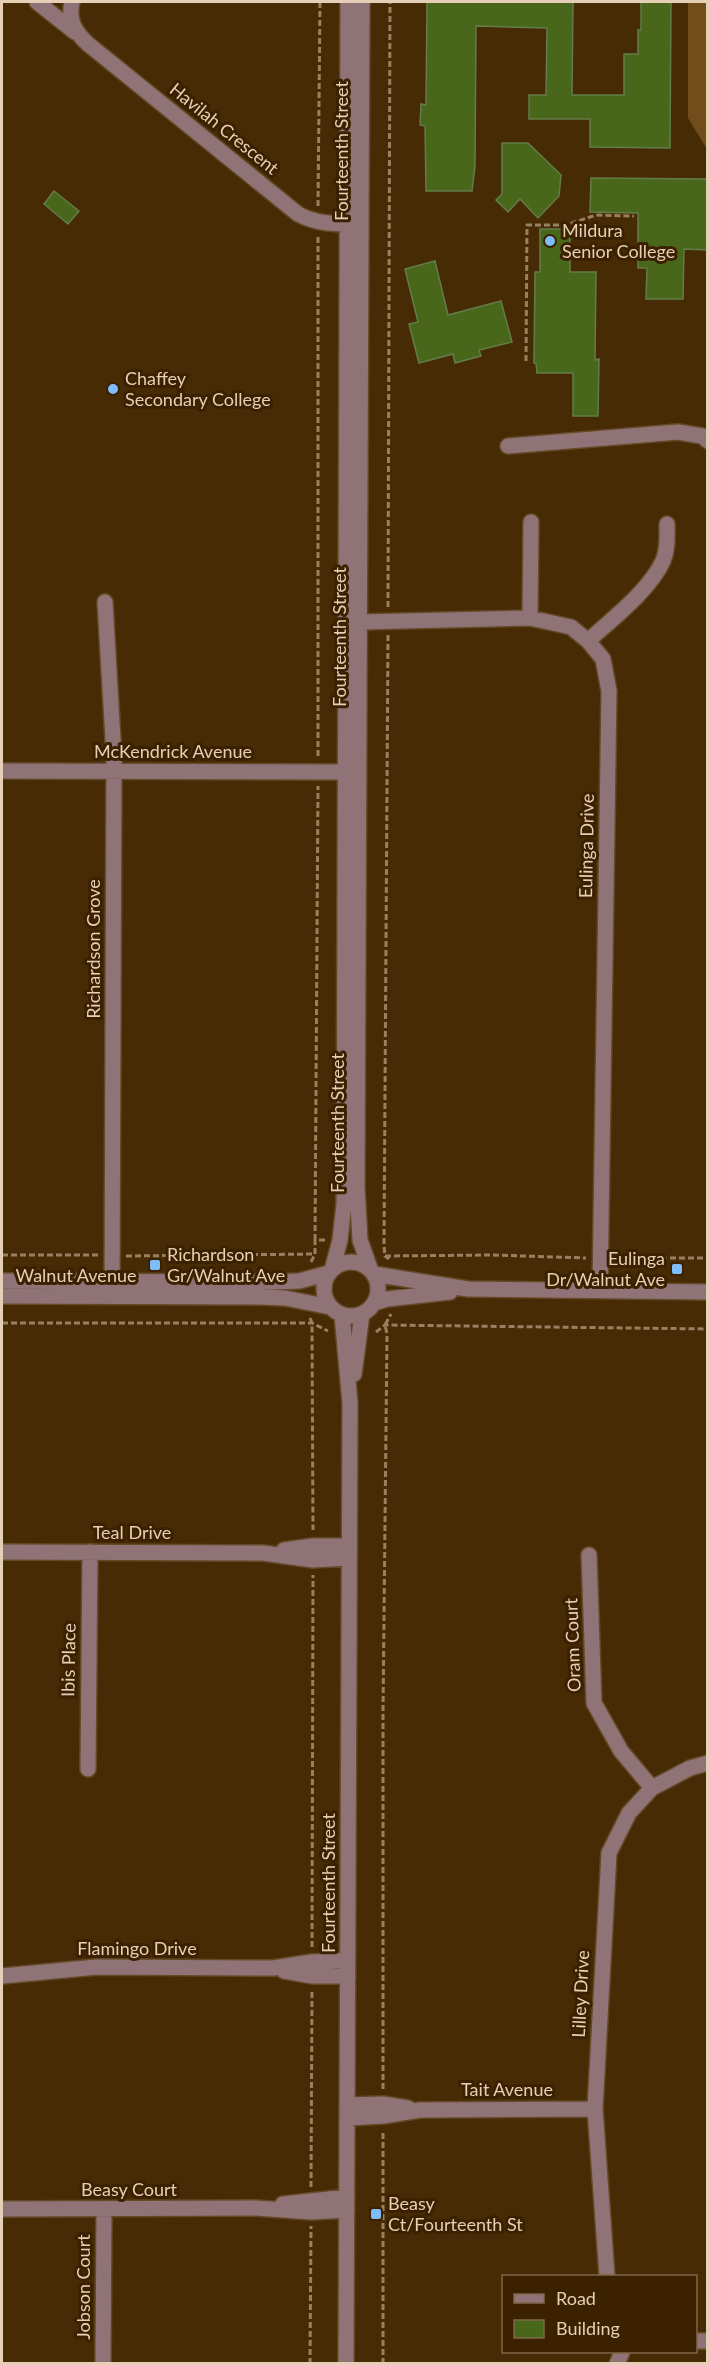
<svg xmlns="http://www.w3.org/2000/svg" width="709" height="2365" viewBox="0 0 709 2365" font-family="Lato,sans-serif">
<rect width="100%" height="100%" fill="#472b05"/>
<path fill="#734c1b" d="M688,2H707V149L688,118Z"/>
<path fill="#49671a" stroke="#647c48" stroke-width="1.5" d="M427,2H573L572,95H624V54H638V30H641V2H671L670,148L590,147V119H529V95H546L547,28L476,26L475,166L472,191H426L425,126L420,125L421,104L426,105Z
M502,143H528L561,175L559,196L538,218L520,199L508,212L496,200L502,194Z
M591,178L708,179V250L684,249L683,299H646L647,268H638V213L590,212Z
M54,191L79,211L68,224L44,204Z
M540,229H570V272H596L595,360L599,359L598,416H573V373H537L536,363H534L535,272H540Z
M435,261L448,315L501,301L512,342L479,350L481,356L455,363L453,354L419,363L409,324L418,322L405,269Z"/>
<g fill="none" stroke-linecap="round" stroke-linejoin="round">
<defs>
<path id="minor" d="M37,2L75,32
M72,2C68,20 74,31 88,44L298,214C316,224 335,224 356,224
M362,2L357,1187L360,1240L371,1271
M508,446L678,432L702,436L708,441
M105,602L114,757L112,1296
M530,618L531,522
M360,622L530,618L571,627L588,641L603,659L609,691L600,1291
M588,641C612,619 649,591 663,561C668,549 667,537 667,524
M2,771L344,772
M324 1289a27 27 0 1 1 54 0a27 27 0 1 1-54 0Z
M332,1270L340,1240L344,1204L348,2
M374,1274L468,1289L708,1292
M2,1281L274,1282L299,1281L329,1273
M2,1296L260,1297L285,1298L330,1307
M374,1303L387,1299L450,1292
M342,1315L350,1403L346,2364
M354,1374L362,1314
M284,1550L313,1546H349
M2,1552L263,1553L313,1560L349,1558
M589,1555L594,1703L621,1751L652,1788
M88,1769L90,1552
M284,1971L312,1976H348
M2,1976L97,1967L273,1968L312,1962L348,1960
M348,2105L383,2104L408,2108
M348,2118L383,2116L420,2110L595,2109
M283,2204L347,2197
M2,2209L256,2208L311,2212L347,2210
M607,2276L595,2109L609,1853L629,1813L652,1788L690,1768L708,1763
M696,2341H708
M103,2364L104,2210
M617,2364L622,2352"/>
</defs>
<use href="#minor" stroke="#634925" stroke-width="18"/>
<path stroke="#998061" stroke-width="3" stroke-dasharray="6 3" stroke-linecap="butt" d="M318,206L320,2
M318,237V758
M526,361L527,225H566L596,215L634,216
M388,607L390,2
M388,635L384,1246L385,1256L389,1259
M315,1240L318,786
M2,1255H99
M126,1256L315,1254
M385,1256L492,1255L586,1258
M616,1258H708
M311,1262L315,1254V1240H325
M310,1318L312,1323L313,1530
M2,1323H312L328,1331
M376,1332L385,1325L708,1329
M312,1947L313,1575
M383,2089V1713L387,1334L385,1325L391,1314
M311,2187L312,1989
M310,2364L311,2226
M383,2364V2131"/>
<use href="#minor" stroke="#907377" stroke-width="15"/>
</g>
<g fill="#7fbdfa" stroke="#3c2100" stroke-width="2">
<circle cx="550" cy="241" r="6"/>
<circle cx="113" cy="389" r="6"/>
<rect x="149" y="1259" width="12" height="12" rx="3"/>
<rect x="671" y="1263" width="12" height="12" rx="3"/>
<rect x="370" y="2208" width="12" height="12" rx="3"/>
</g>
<g text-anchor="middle" stroke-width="6" stroke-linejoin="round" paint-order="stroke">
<g font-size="18" fill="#e5cfb7" stroke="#3c2100">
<text transform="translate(224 129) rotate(39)" y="6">Havilah Crescent</text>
<text transform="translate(342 151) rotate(-90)" y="6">Fourteenth Street</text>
<text transform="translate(340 637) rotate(-90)" y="6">Fourteenth Street</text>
<text x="173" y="758">McKendrick Avenue</text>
<text transform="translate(587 846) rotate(-89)" y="6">Eulinga Drive</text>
<text transform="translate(94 949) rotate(-90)" y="6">Richardson Grove</text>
<text transform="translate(338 1123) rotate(-90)" y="6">Fourteenth Street</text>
<text x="76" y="1282">Walnut Avenue</text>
<text x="132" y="1539">Teal Drive</text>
<text transform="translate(573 1645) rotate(-92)" y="6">Oram Court</text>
<text transform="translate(69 1660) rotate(-89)" y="6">Ibis Place</text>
<text transform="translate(329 1883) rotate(-90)" y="6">Fourteenth Street</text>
<text x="137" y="1955">Flamingo Drive</text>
<text transform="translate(581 1994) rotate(-87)" y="6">Lilley Drive</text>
<text x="507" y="2096">Tait Avenue</text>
<text x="129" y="2196">Beasy Court</text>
<text transform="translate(84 2287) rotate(-90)" y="6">Jobson Court</text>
</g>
<g font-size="18" fill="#e5cfb7" stroke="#3c2100" text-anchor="start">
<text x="562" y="237">Mildura<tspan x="562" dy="21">Senior College</tspan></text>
<text x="125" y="385">Chaffey<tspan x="125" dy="21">Secondary College</tspan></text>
<text x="167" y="1261">Richardson<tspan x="167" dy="21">Gr/Walnut Ave</tspan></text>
<text x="665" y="1265" text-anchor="end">Eulinga<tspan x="665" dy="21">Dr/Walnut Ave</tspan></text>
<text x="388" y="2210">Beasy<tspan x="388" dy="21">Ct/Fourteenth St</tspan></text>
</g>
</g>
<rect width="709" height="2365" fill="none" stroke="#e5cfb7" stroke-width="6"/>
<rect x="502" y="2275" width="195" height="78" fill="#3c2100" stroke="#806749" stroke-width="1.5"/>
<rect x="514" y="2294" width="30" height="9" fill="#907377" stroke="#806749" stroke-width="1.5"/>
<text x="556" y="2305" font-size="18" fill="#e5cfb7">Road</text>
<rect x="514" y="2320" width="30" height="18" fill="#49671a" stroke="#806749" stroke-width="1.5"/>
<text x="556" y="2335" font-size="18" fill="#e5cfb7">Building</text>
</svg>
